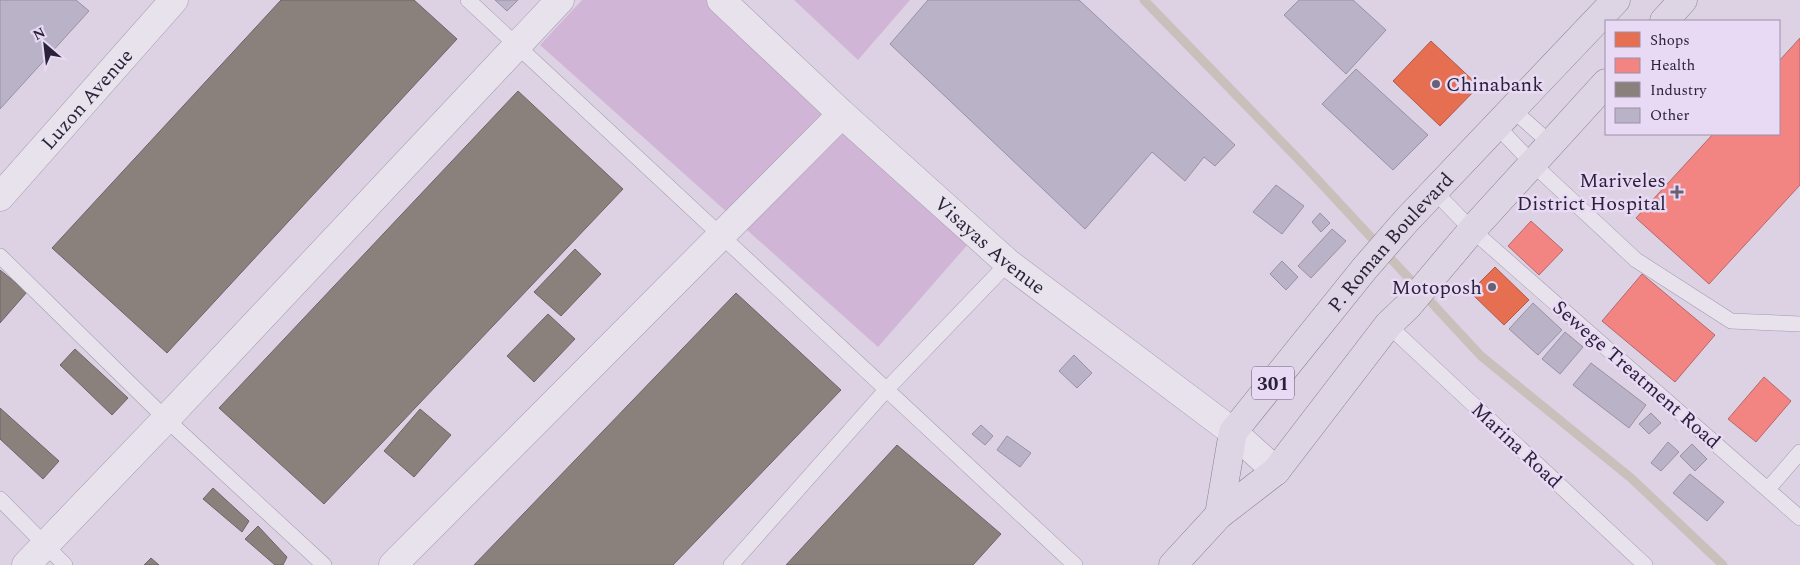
<svg xmlns="http://www.w3.org/2000/svg" width="1800" height="565" viewBox="0 0 1800 565" font-family="Spectral,serif">
<rect width="100%" height="100%" fill="#dcd2e4"/>
<path fill="#d1b5d6" d="M582,0H706L970,242L878,347L540,45Z
M794,0H910L858,60Z"/>
<path fill="#e76f51" stroke="#ae584a" d="M1431,41L1479,86L1440,126L1393,81Z
M1495,267L1529,300L1504,325L1470,292Z"/>
<path fill="#f28482" stroke="#b6676c" d="M1800,38V185L1709,284L1636,218L1713,134H1779V61Z
M1531,221L1563,250L1539,275L1508,246Z
M1642,274L1715,335L1675,382L1602,321Z
M1764,377L1791,401L1756,442L1728,419Z"/>
<path fill="#8a817c" stroke="#6d6468" d="M281,0H414L457,39L167,353L52,248Z
M518,91L623,189L324,504L219,408Z
M575,249L601,274L561,316L534,292Z
M0,270L27,292L0,323Z
M736,293L841,390L673,565H474Z
M548,314L575,339L534,382L507,356Z
M75,349L128,398L112,415L60,365Z
M0,408L59,461L43,479L0,439Z
M420,409L451,435L414,477L384,451Z
M897,445L1001,534L973,565H786Z
M213,488L249,521L242,532L203,499Z
M258,526L287,557L283,565H275L245,539Z
M151,558L159,565H144Z"/>
<g fill="none" stroke-linecap="round" stroke-linejoin="round">
<path stroke="#c9bfbb" stroke-width="9" d="M1144,0L1304,165L1481,356L1631,478L1723,565"/>
</g>
<path fill="#bab3c8" stroke="#9891a5" d="M0,0H76L89,11L0,109Z
M495,0H518L507,11Z
M928,0H1079L1235,145L1215,166L1204,157L1185,181L1152,152L1085,229L890,44Z
M1299,0H1353L1386,30L1346,74L1284,15Z
M1356,69L1428,135L1393,170L1322,104Z
M1276,185L1304,206L1282,234L1253,212Z
M1320,213L1330,223L1321,232L1312,222Z
M1332,229L1346,241L1311,278L1298,266Z
M1282,261L1298,277L1286,290L1270,274Z
M1533,303L1562,330L1538,355L1509,329Z
M1565,332L1583,347L1560,374L1542,359Z
M1074,355L1092,373L1077,388L1059,371Z
M1591,363L1646,405L1629,428L1573,385Z
M1651,413L1661,423L1649,434L1639,424Z
M981,425L993,436L985,445L972,434Z
M1007,436L1031,453L1020,467L997,450Z
M1668,442L1679,452L1661,471L1651,463Z
M1692,444L1707,459L1695,471L1680,456Z
M1690,474L1724,502L1707,521L1673,493Z"/>
<g fill="none" stroke-linecap="round" stroke-linejoin="round">
<defs>
<path id="service" d="M468,0L1075,565
M1512,109L1550,143
M1497,126L1533,164L1636,260L1731,321L1800,324
M1434,191L1472,230L1800,518
M0,256L166,419L324,565
M1388,325L1645,565
M1768,489L1800,452
M0,499L65,565
M731,565L886,390L1008,263"/>
<g id="minor">
<path id="s1" d="M721,0L842,114L1008,263L1233,432L1276,471"/>
<path id="s2" d="M0,197L174,0"/>
<path d="M26,565L166,419L560,0"/>
<path d="M393,565L842,114"/>
</g>
<g id="primary">
<path d="M1664,21L1683,0"/>
<path id="s3" d="M1219,515L1233,432L1365,268L1406,221L1616,0"/>
<path d="M1173,565L1219,515L1276,471L1388,325L1408,306L1472,230L1606,83"/>
</g>
</defs>
<use href="#service" stroke="#a29aaa" stroke-width="16"/>
<use href="#minor" stroke="#a29aaa" stroke-width="29"/>
<use href="#primary" stroke="#878190" stroke-width="29"/>
<use href="#service" stroke="#e8e2ed" stroke-width="15"/>
<use href="#minor" stroke="#e8e2ed" stroke-width="28"/>
<use href="#primary" stroke="#ddd5e4" stroke-width="28"/>
</g>
<g fill="#686075" stroke="#e8d9f4" stroke-width="2">
<circle cx="1436" cy="84" r="5"/>
<path d="M1674.5 184.5h5v5h5v5h-5v5h-5v-5h-5v-5h5z"/>
<circle cx="1492" cy="287" r="5"/>
</g>
<g text-anchor="middle" stroke-width="5" stroke-linejoin="round" paint-order="stroke">
<rect fill="#e8d9f4" stroke="#635971" stroke-width="1" x="1252" y="366.5" width="42" height="33" rx="4"/>
<g font-size="19" font-weight="bold" fill="#2a2239">
<text x="1273" y="390">301</text>
</g>
<g font-size="20" fill="#2a2239" stroke="#e8d9f4" text-anchor="end">
<text x="1446" y="91" text-anchor="start">Chinabank</text>
<text x="1666" y="187">Mariveles<tspan x="1666" dy="23">District Hospital</tspan></text>
<text x="1482" y="294">Motoposh</text>
</g>
<g font-size="20" fill="#2a2239" stroke="#e8d9f4">
<text dy="7" stroke="none"><textPath href="#s2" startOffset="131">Luzon Avenue</textPath></text>
<text dy="7" stroke="none"><textPath href="#s3" startOffset="331">P. Roman Boulevard</textPath></text>
<text dy="7" stroke="none"><textPath href="#s1" startOffset="364">Visayas Avenue</textPath></text>
<text transform="translate(1637 374) rotate(41)" y="7">Sewege Treatment Road</text>
<text transform="translate(1517 445) rotate(43)" y="7">Marina Road</text>
</g>
</g>
<rect x="1605" y="20" width="175" height="115" fill="#e8d9f4" stroke="#9c90a9"/>
<rect x="1615" y="32" width="25" height="15" fill="#e76f51" stroke="#9c90a9"/>
<text x="1650" y="45" font-size="15" fill="#2a2239">Shops</text>
<rect x="1615" y="58" width="25" height="15" fill="#f28482" stroke="#9c90a9"/>
<text x="1650" y="70" font-size="15" fill="#2a2239">Health</text>
<rect x="1615" y="82" width="25" height="15" fill="#8a817c" stroke="#9c90a9"/>
<text x="1650" y="95" font-size="15" fill="#2a2239">Industry</text>
<rect x="1615" y="108" width="25" height="15" fill="#bab3c8" stroke="#9c90a9"/>
<text x="1650" y="120" font-size="15" fill="#2a2239">Other</text>
<g transform="translate(45 45) rotate(332)" stroke="#e8d9f4" stroke-width="4" paint-order="stroke">
<path d="M0-4L9 19L0 12L-9 19Z" fill="#2a2239"/>
<text y="-8" font-size="14" font-weight="bold" text-anchor="middle" fill="#2a2239">N</text>
</g>
</svg>
